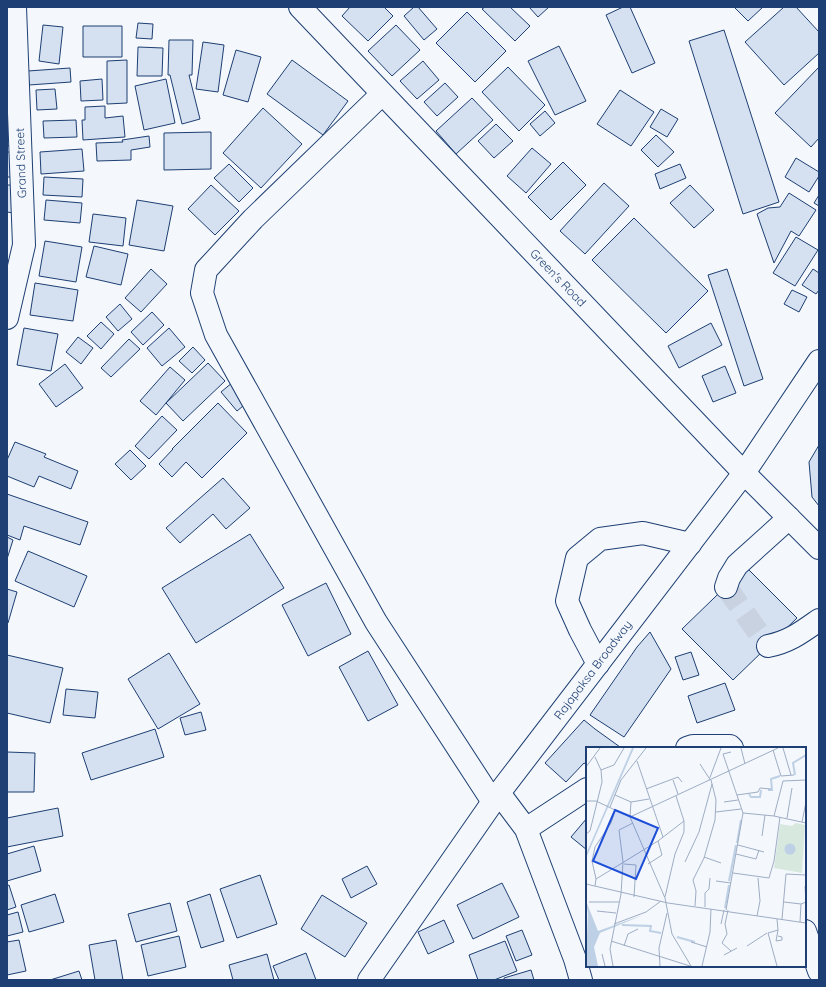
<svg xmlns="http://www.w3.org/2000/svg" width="826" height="987" viewBox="0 0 826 987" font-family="Quicksand,sans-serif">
<rect width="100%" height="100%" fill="#f4f7fb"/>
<path fill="#d5e0f0" stroke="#1d3f73" d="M350,7H384L393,16L368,41L342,16Z
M414,7H418L437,29L424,40L404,16Z
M485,7H510L530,26L515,41L482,9Z
M529,7H549L538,17Z
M623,7H630L655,63L632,73L606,15Z
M734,7H763L748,21Z
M784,7H796L819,32V53L784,85L745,42Z
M467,12L506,51L475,82L436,43Z
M138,23L153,24L152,39L136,38Z
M43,25L63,27L59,64L39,61Z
M396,25L420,50L392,76L368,51Z
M83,26H122V57H83Z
M724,30L779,202L743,214L689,41Z
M169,40H193L192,75H189L200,119L182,124L170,75H168Z
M203,42L224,45L218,92L196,89Z
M559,46L586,101L555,115L528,61Z
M138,47L163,48L162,76H137Z
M236,50L261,57L248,102L223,95Z
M127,60V103L107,104V61Z
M292,60L348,101L323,135L267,94Z
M423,61L439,80L417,99L400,81Z
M508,67L545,105L519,131L482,92Z
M819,67V138L811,147L775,113Z
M70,68L71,82L29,85L28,71Z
M102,79L103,100L81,101L80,81Z
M166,79L175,123L144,130L135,86Z
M445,83L458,97L437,116L424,102Z
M55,89L57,109L37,110L36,90Z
M620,90L654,112L631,146L597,124Z
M13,95L17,145L7,146V96Z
M472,98L493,120L456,154L436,131Z
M105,106V118L123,116L125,137L83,140L82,120H85V107Z
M263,108L302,144L261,188L223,153Z
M661,109L678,119L667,137L650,127Z
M545,111L555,123L540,136L530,124Z
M76,120L77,137L44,138L43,121Z
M496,124L513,141L494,158L478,141Z
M211,132V169L164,170V133Z
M656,135L674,152L658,167L641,150Z
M149,136L150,147L131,150V160L97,161L96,143L123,142L122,140Z
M532,148L551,164L526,193L507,176Z
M82,149L84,171L41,174L40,152Z
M7,152H16L17,177H7Z
M796,158L819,172V176L809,192L785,177Z
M563,162L586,185L551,220L528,197Z
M229,164L253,188L239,202L214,178Z
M680,164L686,178L660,189L655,174Z
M44,177L83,179L82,197L43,195Z
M604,183L629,206L585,254L560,231Z
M7,185H16L14,213L7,212Z
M211,185L239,211L215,235L188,209Z
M690,185L714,210L694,228L670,203Z
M789,193L816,210L799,236L791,231L774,263L757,214L768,208L780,207Z
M819,195V206L814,203Z
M46,200L82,203L80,223L44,220Z
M137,200L173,206L164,251L129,245Z
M93,214L126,218L123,246L89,242Z
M634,218L708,291L666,333L592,260Z
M796,237L818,250L795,286L773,273Z
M45,241L82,247L76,282L39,276Z
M94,246L128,254L121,285L86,277Z
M151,269L167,284L141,312L125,298Z
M727,269L763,379L744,386L708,275Z
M813,269L819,273V290L816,294L802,285Z
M35,283L78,290L73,321L30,315Z
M792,290L807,297L799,312L784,304Z
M120,304L132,319L118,331L106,317Z
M152,312L164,325L143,345L131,332Z
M101,322L114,334L101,349L87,336Z
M711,323L722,345L679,368L668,346Z
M24,328L58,334L51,371L17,365Z
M169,328L185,347L162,366L147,348Z
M78,337L93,348L81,364L66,352Z
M129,339L140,349L111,377L101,368Z
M193,347L205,360L192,373L179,361Z
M208,363L225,381L183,421L166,403Z
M65,364L83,388L56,407L39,384Z
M725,366L736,393L713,402L702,376Z
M170,367L185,380L156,415L140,401Z
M233,382L249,401L237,411L221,392Z
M218,403L247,433L202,478L186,462L172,477L159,464L173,449H172Z
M162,416L177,430L149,459L135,446Z
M15,442L46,454L44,457L78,471L71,489L39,476L34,487L7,476V460Z
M819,445V506L812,497L809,462Z
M130,450L146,466L131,480L115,464Z
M223,478L250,508L226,529L213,514L180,543L166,528Z
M7,494L88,522L80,545L24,526L20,540L7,535Z
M250,534L284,588L196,643L162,588Z
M7,537L13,540L7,559Z
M28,551L87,576L74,607L15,581Z
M746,567L797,618L733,680L682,629Z
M326,583L351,634L308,656L282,605Z
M7,589L17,592L8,623L7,622Z
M650,632L671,669L624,737L590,715L637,647Z
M368,651L398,705L368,721L339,667Z
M691,652L699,675L683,680L675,657Z
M169,653L200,704L158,729L128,679Z
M7,655L63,668L50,723L7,713Z
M725,683L735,710L697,723L688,696Z
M66,689L98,692L95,718L63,715Z
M201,712L206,730L185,735L180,718Z
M584,720L595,729L620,747L619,748H587V765L584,763L566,782L545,763Z
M155,729L164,757L91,780L82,753Z
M7,752L35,753L34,792H7Z
M58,808L63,836L7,847V818Z
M587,818V850L571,837Z
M34,846L41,871L7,881V854Z
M367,866L377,884L351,898L342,879Z
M260,875L277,924L237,938L220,889Z
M502,883L519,917L473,939L457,905Z
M9,885L16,907L7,910V886Z
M55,894L64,922L29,932L21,905Z
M210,894L224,941L201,948L187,902Z
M322,895L367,923L345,957L301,929Z
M170,903L177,931L136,942L128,914Z
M18,912L23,932L7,936V915Z
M444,920L454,942L428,954L418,932Z
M522,930L532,955L516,961L506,936Z
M179,936L186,967L148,976L141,945Z
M19,940L26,971L7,975V942Z
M116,940L123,980H95L89,945Z
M505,941L517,971L494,980H478L469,955Z
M306,953L316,980H279L273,966Z
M267,954L274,980H233L229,965Z
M531,970L534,980H504V978Z
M79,971L82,980H50Z"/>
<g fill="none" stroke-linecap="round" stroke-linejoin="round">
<path stroke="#c9d2e0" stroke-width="22" stroke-dasharray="22 11" stroke-linecap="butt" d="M726,587L768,646"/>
<defs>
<path id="minor" d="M382,94L253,219L206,270L202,293L216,335L376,622L493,802
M7,318L24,245L15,7
M726,587L729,578L737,565L789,518
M768,646C789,642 802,632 819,620
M598,664L580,630L567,601L577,558L600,539L643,533L690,544
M687,748L693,746H730L732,748
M499,793L526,829L575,959L581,980
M526,829L587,789
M805,931L819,971"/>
<path id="major" d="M300,7L744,473L819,548
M369,980L499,793L744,473L819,361"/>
</defs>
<use href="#minor" stroke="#1d3f73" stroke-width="24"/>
<use href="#major" stroke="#1d3f73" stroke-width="24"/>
<use href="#minor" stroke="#f4f7fb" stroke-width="22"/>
<use href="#major" stroke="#f4f7fb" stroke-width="22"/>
</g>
<g text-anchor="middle" stroke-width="3" stroke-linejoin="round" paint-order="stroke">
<g font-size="12" fill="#1d3f73" stroke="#f4f7fb">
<text transform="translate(21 163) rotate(-92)" y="4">Grand Street</text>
<text transform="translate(558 278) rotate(46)" y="4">Green's Road</text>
<text transform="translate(593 670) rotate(-53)" y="4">Rajapaksa Broadway</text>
</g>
</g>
<g transform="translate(586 747)">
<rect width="220" height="220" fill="#f4f7fb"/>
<path d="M210,76L219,78L216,126L188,121L194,77L206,79Z" fill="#d7e8df"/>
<path d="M46,1H48L0,111V107ZM198.5 102a5.5 5.5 0 1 1 11 0a5.5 5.5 0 1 1-11 0ZM0,154L12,184L57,168L14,186L8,200L12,219H1L0,216L2,167Z" fill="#bed0e5"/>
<path fill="none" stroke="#bed0e5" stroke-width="2" d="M209,28L207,16L220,8M182,43H186L185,32L194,29M163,47L165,50H174L175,43M151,96L155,73M143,134L150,98M139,161L143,138M36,178L65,179L64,184L75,186M91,190L109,195"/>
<path fill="none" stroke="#9eadc5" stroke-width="1" d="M155,1L159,17M197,1L205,28M187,3L195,29L208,28M51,14L77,90M114,17L123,31M0,20L14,1M15,23L28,18L38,1M87,33L92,47M123,33L135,1M60,42L92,30L96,35M29,48L45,55L63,52M151,48L172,45L174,41L185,42M0,54H10L44,70L192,1M138,55L152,53M24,60L35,33L60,1M130,65L155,62M157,66L188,69L220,76M44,69L45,55M188,69L197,34L220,33M44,70L79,151L86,187L105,219M201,71L206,41M216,75L220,55M0,87L4,84L16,35L15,23L9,10M176,89L179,68M152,98L178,105M150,107L170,112L173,103M118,110L135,116M37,115L33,83L47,76M99,115L113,85L126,37M38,117L50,118L48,150M62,117L76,108L72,94M147,126L183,131L188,114L194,70M10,132L6,114L9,100L25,76L29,64M130,134L145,136M0,137L82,156L220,176M9,139L10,132L72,94L98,74L90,49M79,150L89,107L98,85V74M3,155H33M198,155L215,157L214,175M215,157L220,155L219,139M109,159L110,144L107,133L118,111L129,73L130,53L125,33M119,160V146L123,142L124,131M140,163L157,66L137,7L145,5M142,163L139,177L141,187L136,196L145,204M11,164L30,166M171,169L174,154L172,131M196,172L200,127L220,128M28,177L60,165L75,154M135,177L138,163M192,183L190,194L196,193V190L192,189M25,194L104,219M105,195L121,200M38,199L42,187L52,182M161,199L181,186M16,207L19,219M138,208L151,201M27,219L24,202L35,147L37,115M74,219L73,201L81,166M116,219L124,185L125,162M191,219L182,186L192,183L191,172"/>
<path fill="#1d4ed8" fill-opacity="0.15" stroke="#1d4ed8" stroke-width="2" d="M29,63L72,81L50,132L7,114Z"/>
<rect width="220" height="220" fill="none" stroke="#1d3f73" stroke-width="2"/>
</g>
<rect width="826" height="987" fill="none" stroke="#1d3f73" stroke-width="16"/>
</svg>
